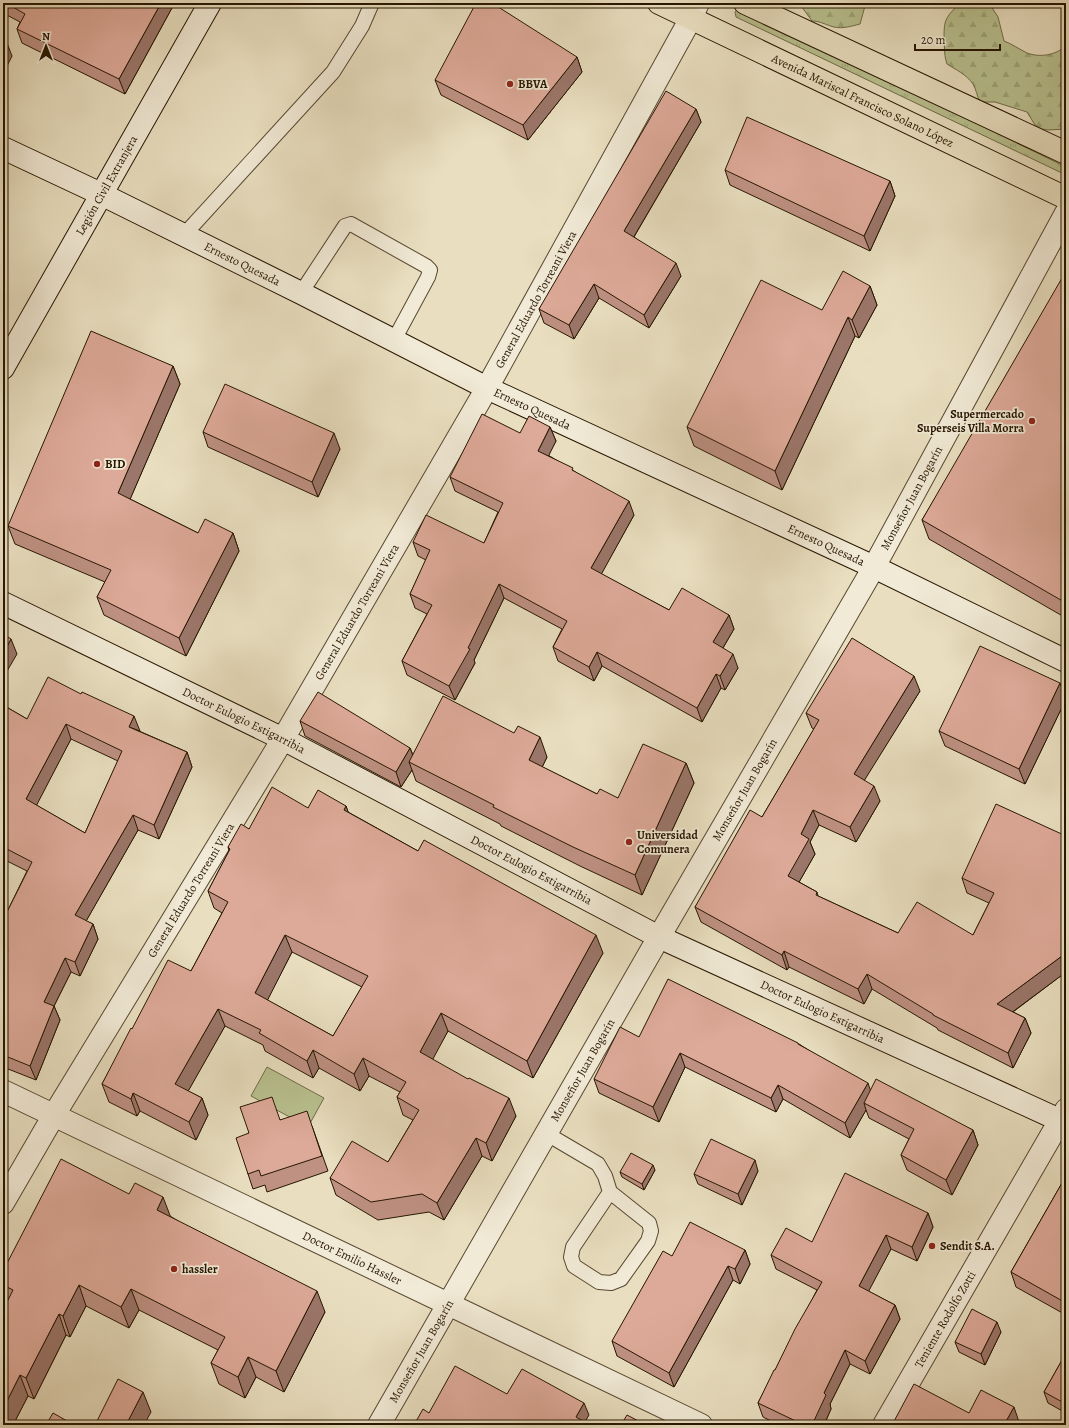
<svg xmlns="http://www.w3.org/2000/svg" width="1069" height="1428" viewBox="0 0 1069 1428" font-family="Alegreya,serif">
<defs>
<pattern id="grass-tufts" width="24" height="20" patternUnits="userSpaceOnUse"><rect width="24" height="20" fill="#b9c190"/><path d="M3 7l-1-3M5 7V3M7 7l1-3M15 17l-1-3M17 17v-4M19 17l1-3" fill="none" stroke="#9fa57a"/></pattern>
<pattern id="forest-firs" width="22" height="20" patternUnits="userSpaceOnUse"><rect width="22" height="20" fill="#b9c190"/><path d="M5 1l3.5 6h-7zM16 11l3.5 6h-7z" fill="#9fa57a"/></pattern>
</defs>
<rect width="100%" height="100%" fill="#e9dfc0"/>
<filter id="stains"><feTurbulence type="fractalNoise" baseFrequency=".005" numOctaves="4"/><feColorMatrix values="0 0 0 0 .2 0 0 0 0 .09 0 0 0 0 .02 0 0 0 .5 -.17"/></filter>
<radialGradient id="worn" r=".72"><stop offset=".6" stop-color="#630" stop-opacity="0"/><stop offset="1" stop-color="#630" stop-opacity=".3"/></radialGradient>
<path fill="url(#grass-tufts)" stroke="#706c48" d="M738,8H740L1066,167V175L736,17L735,12Z"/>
<path fill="url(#forest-firs)" stroke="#706c48" d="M799,3H865V6L860,24C852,26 843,29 834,27C826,25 820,21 812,21Z
M960,3H989L998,17L1004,41C1012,44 1019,49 1027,53C1040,58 1056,55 1066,46V129L1048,130L1042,129L1035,125L1027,112L995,102H980C977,96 976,89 973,84C966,74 956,70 947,64C944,55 945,51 944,42C944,20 944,19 960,3Z"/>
<path fill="#b9c190" stroke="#706c48" d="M267,1067L324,1098L308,1127L251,1096Z"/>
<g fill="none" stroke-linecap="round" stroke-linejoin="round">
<defs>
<path id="lane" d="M184,235L333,72L362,26L372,3
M301,293L345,226L351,224L426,266L430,270L428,277L394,340
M547,1134L598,1164L605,1176L610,1192L649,1223L651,1231L648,1241L621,1279L611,1283L599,1282L574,1266L571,1257L573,1247L610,1192"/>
<g id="street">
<path id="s1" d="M3,1091L701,1425"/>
<path id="s2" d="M3,1203L54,1115L283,739L487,388L691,18L698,3"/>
<path id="s3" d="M379,1425L659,937L874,567L1066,213"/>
<path id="s4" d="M884,1425L1066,1110"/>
</g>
<g id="secondary">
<path id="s5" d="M3,148L101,194L301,293L487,388L874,567L1066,661"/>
<path id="s6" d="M3,368L210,3"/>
<path id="s7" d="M3,603L283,739L659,937L1066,1123"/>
</g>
<g id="highway">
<path id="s8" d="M659,3L1066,198"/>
<path d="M745,3L1066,153"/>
</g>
</defs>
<use href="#lane" stroke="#584831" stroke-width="16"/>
<use href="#street" stroke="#584831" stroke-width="24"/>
<use href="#secondary" stroke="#271601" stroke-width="24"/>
<use href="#highway" stroke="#271601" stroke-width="24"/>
<use href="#lane" stroke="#f1ead6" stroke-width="14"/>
<use href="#street" stroke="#f1ead6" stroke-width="22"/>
<use href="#secondary" stroke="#f1ead6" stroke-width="22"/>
<use href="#highway" stroke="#e9dfc0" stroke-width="22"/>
</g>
<path fill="#be9183" stroke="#271601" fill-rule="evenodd" d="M3,3H172L173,6L125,94L22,43L17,29L20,22L3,13Z
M577,57L582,72L528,140L441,95L435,80Z
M696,109L701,122L634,237L681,276L649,328L599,298L574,339L544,323L539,309Z
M725,170L890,181L895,196L870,251L730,185Z
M1066,281V618L929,539L922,520Z
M870,286L877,305L859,338L855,336L782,490L694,446L687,427L822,310Z
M173,366L180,384L130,499L198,533H233L239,551L186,656L104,615L97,597L105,582L15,544L8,526Z
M550,427L556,441L548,455L574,471L634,515L601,574L669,610L729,615L734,629L723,648L738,668L725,690L721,688L702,722L602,666L594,681L558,661L553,647L562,629L504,598L474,660L475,663L455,700L407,675L402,661L427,614L415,608L410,594L426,560L418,556L413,542L484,543L498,512L455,491L450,477L520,433Z
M203,432L340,449L318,497L208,447Z
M1060,683L1066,699L1025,784L945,746L939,731Z
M920,691L864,780L880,801L856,842L819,825L810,842L815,854L799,882L817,892L818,896L898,933L973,935L989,903L967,893L962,878L1066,836V972L1013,1012L1025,1018L1031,1033L1013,1068L938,1030L937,1028L872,989L864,1004L789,967L787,970L701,922L695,907L762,817L814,729L812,728L806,713Z
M3,705L27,719L139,731L187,752L192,767L159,839L138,830L86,921L93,924L98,939L80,976L71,972L54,1006L60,1020L36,1080L3,1067V961L4,960L3,959V920L27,871L3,859ZM71,739L118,761L85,833L36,805Z
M300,721L410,748L413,755L547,757L542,767L597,794L618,798L686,763L694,783L642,895L580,866L501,826L500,824L416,781L412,770L401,787L305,736Z
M346,806L348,812L418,851L603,953L533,1078L448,1031L432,1059L516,1116L492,1161L482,1156L444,1220L429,1212L378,1220L336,1195L330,1178L388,1162L413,1120L403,1115L397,1097L400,1092L369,1076L360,1091L319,1068L313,1078L265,1051L263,1045L225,1026L188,1091L202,1098L208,1115L196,1140L140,1111L137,1116L109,1102L102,1084L132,1029L191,971L222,913L214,908L208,891L229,851L228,847L249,829L308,808ZM292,952L362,987L333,1036L267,1000Z
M639,1037L799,1044L870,1090L973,1130L978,1145L952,1195L907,1170L901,1155L909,1139L869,1118L866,1110L850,1138L783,1099L776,1112L685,1067L659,1122L599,1093L594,1079Z
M280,1120L312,1126L328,1171L267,1192L265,1185L253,1189L248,1174L249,1133Z
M655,1170L644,1190L622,1177L620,1172Z
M758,1171L742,1205L698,1184L694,1174Z
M1066,1176V1315L1016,1287L1011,1272Z
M928,1213L933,1227L917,1261L891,1249L868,1291L895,1305L900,1319L870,1374L850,1364L830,1404L831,1409L824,1425H779L763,1417L758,1403L817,1290L776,1269L771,1255Z
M170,1216L325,1312L284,1392L256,1377L245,1398L219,1384L211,1363L218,1350L139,1310L129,1328L86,1306L70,1337L66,1335L34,1399L28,1396L13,1425H3L6,1304L5,1303L3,1299V1271Z
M745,1250L750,1264L740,1284L733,1280L674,1387L617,1356L612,1341Z
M1001,1332L985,1365L959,1352L955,1342Z
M1066,1353V1413L1048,1403L1044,1392Z"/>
<path fill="#9b766a" stroke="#271601" d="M161,3H172L173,6L125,94L119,79Z
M7,43L12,56L3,74V50Z
M577,57L582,72L528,140L523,125Z
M696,109L701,122L629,245L624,231Z
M890,181L895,196L870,251L864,236Z
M676,263L681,276L649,328L644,315Z
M594,284L599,298L574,339L569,325Z
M870,286L877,305L859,338L852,320Z
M848,317L855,336L782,490L775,471Z
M173,366L180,384L125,511L118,493Z
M550,427L556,441L544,465L538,451Z
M334,433L340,449L318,497L312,482Z
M629,501L634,515L597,582L591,568Z
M233,533L239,551L186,656L179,638Z
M499,584L504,598L474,660L475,663L455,700L449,686Z
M729,615L734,629L718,656L713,642Z
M11,639L17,654L3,678V654Z
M597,652L602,666L594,681L589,667Z
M733,654L738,668L725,690L720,676Z
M716,674L721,688L702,722L697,708Z
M914,676L920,691L859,789L854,774Z
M1060,683L1066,699L1025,784L1019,769Z
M134,716L140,731L129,727Z
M66,724L71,739L32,814L26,799Z
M540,737L547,757L536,780L529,760Z
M410,748L416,763L409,762L412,770L401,787L396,772Z
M187,752L192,767L159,839L154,825Z
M686,763L694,783L642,895L635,875Z
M874,786L880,801L856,842L850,827Z
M346,806L352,823L344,810Z
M813,810L819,825L810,842L815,854L794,891L788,876L801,834Z
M133,815L138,830L81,930L75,915Z
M93,924L98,939L80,976L75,962Z
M285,935L292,952L262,1011L255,993Z
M596,935L603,953L533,1078L527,1061Z
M784,951L789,967L787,970L782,955Z
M1066,953V972L1003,1019L997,1004Z
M65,958L71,972L49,1016L44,1002Z
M867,974L872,989L864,1004L858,989Z
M54,1006L60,1020L36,1080L30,1066Z
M218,1009L225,1026L182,1102L175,1084Z
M441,1013L448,1031L427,1070L420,1052Z
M1025,1018L1031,1033L1013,1068L1008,1053Z
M313,1050L319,1068L313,1078L307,1061Z
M680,1053L685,1067L659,1122L653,1107Z
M363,1058L369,1076L360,1091L354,1074Z
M868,1083L873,1098L864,1103L866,1110L850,1138L845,1123Z
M778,1085L783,1099L776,1112L771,1098Z
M133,1093L140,1111L137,1116L131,1099Z
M202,1098L208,1115L196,1140L189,1122Z
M509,1098L516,1116L492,1161L486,1143Z
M973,1130L978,1145L952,1195L946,1180Z
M476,1138L482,1156L444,1220L437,1203Z
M755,1160L758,1171L742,1205L738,1194Z
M653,1165L655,1170L644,1190L642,1184Z
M163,1197L171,1218L157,1210Z
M928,1213L933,1227L917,1261L912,1247Z
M886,1235L891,1249L864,1300L859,1286Z
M745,1250L750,1264L740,1284L735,1269Z
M728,1266L733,1280L674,1387L669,1373Z
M79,1285L86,1306L70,1337L63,1316Z
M131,1289L139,1310L129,1328L121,1307Z
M317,1291L325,1312L284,1392L276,1371Z
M895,1305L900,1319L870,1374L865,1361Z
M59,1314L66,1335L34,1399L26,1378Z
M997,1322L1001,1332L985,1365L981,1354Z
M845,1350L850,1364L830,1404L831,1409L824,1425H812L824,1393Z
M248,1357L256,1377L245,1398L238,1377Z
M20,1375L28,1396L13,1425H3V1409Z
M143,1392L151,1412L144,1425H126Z
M584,1403L589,1415L583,1425L576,1417Z
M1014,1407L1019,1422L1018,1425H1004Z"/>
<path fill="#dda998" stroke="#271601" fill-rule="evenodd" d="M6,3H161L119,79L17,29L25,14Z
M476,3H492L577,57L523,125L435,80Z
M3,41L7,43L3,50Z
M666,91L696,109L624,231L676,263L644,315L594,284L569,325L539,309Z
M747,117L890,181L864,236L725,170Z
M843,271L870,286L852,320L848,317L775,471L687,427L761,280L822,310Z
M1062,278L1066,281V603L922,520Z
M91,331L173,366L118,493L198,533L205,519L233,533L179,638L97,597L111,570L8,526Z
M225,384L334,433L312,482L203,432Z
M482,414L520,433L529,416L550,427L538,451L573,468L572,470L629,501L591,568L669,610L682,588L729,615L713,642L733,654L720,676L716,674L697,708L597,652L589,667L553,647L567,621L499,584L468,648L470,649L449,686L402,661L432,605L410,594L430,550L413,542L426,515L484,543L503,503L450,477Z
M3,634L11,639L3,654Z
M852,638L914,676L854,774L874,786L850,827L813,810L801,834L809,839L788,876L817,892L816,895L898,933L917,902L973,935L994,893L962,878L996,804L1066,836V953L997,1004L1025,1018L1008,1053L933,1015V1014L867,974L858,989L784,951L782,955L695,907L750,810L762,817L819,720L806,713Z
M980,646L1060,683L1019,769L939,731Z
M48,677L81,694L82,692L134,716L129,727L187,752L154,825L133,815L75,915L93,924L75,962L65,958L44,1002L54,1006L30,1066L3,1055V961L8,950L3,947V920L32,862L3,847V705L27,719ZM66,724L122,751L85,833L26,799Z
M318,692L410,748L396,772L300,721Z
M443,696L514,733L518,726L540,737L529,760L597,794L600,789L618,798L643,744L686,763L635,875L573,847L493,807L494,805L409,762Z
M272,787L308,808L318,790L346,806L344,810L418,851L424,840L596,935L527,1061L441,1013L420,1052L468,1079L469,1078L509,1098L486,1143L476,1138L437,1203L422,1194L371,1202L330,1178L352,1141L388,1162L419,1110L397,1097L406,1082L363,1058L354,1074L313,1050L307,1061L259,1033L261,1030L218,1009L175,1084L202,1098L189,1122L133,1093L131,1099L102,1084L131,1028L132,1029L168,960L191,971L228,902L208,891L230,849L228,847L241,824L249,829ZM285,935L368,976L333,1036L255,993Z
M668,979L798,1043V1044L868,1083L845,1123L778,1085L771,1098L680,1053L653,1107L594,1079L620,1027L639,1037Z
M876,1079L973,1130L946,1180L901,1155L914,1129L864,1103Z
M272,1097L280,1120L307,1111L322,1156L261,1176L259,1170L248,1174L236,1138L249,1133L240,1107Z
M711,1139L755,1160L738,1194L694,1174Z
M631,1153L653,1165L642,1184L620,1172Z
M61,1159L129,1194L135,1183L163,1197L157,1210L317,1291L276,1371L248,1357L238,1377L211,1363L225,1337L131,1289L121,1307L79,1285L63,1316L59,1314L26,1378L20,1375L3,1409V1310L13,1290L3,1285V1271Z
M845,1173L928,1213L912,1247L886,1235L859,1286L895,1305L865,1361L845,1350L824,1393L826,1395L812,1425H804L758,1403L774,1370H775L795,1329L822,1282L771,1255L786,1228L812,1242Z
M1066,1176V1303L1011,1272Z
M690,1222L745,1250L735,1269L728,1266L669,1373L612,1341L663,1251L672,1256Z
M972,1309L997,1322L981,1354L955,1342Z
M1066,1353V1404L1044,1392Z
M455,1366L507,1394L522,1369L584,1403L576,1417L590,1425H414L423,1409L429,1413Z
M118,1379L143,1392L126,1425H95Z
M914,1384L969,1413L981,1390L1014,1407L1004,1425H892Z
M53,1413L74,1425H46Z
M627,1415L646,1425H621Z"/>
<g fill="#8f2418" stroke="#f1ead6" stroke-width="1.5">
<circle cx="510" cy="84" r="4"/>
<circle cx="1032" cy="421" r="4"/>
<circle cx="97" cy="464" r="4"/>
<circle cx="629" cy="842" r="4"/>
<circle cx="932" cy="1246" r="4"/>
<circle cx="174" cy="1269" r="4"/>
</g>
<g text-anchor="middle" stroke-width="3.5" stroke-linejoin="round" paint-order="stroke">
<g font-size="12" font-weight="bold" fill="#271601" stroke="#f1ead6" text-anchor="start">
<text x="518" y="88">BBVA</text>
<text x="1024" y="418" text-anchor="end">Supermercado<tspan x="1024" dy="14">Superseis Villa Morra</tspan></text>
<text x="105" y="468">BID</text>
<text x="637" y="839">Universidad<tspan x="637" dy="14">Comunera</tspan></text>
<text x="940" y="1250">Sendit S.A.</text>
<text x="182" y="1273">hassler</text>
</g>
<g font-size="12" fill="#271601" stroke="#f1ead6">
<text dy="4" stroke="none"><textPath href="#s8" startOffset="226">Avenida Mariscal Francisco Solano López</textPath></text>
<text dy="4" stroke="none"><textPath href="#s6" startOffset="210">Legión Civil Extranjera</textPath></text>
<text dy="4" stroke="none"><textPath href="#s5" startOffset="266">Ernesto Quesada</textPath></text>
<text dy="4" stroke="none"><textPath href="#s2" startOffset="1049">General Eduardo Torreani Viera</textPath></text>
<text dy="4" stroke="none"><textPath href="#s5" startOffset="590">Ernesto Quesada</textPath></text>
<text dy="4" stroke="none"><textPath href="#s3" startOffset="1069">Monseñor Juan Bogarín</textPath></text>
<text dy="4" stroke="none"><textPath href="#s5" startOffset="914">Ernesto Quesada</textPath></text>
<text dy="4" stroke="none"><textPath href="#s2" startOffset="689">General Eduardo Torreani Viera</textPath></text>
<text dy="4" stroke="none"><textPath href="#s7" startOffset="268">Doctor Eulogio Estigarribia</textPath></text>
<text dy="4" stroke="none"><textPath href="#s3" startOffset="733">Monseñor Juan Bogarín</textPath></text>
<text dy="4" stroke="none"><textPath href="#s7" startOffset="592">Doctor Eulogio Estigarribia</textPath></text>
<text dy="4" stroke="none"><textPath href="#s2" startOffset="365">General Eduardo Torreani Viera</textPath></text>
<text dy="4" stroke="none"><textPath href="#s7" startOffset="916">Doctor Eulogio Estigarribia</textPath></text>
<text dy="4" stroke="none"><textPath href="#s3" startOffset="409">Monseñor Juan Bogarín</textPath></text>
<text dy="4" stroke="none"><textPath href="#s1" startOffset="387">Doctor Emilio Hassler</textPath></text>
<text dy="4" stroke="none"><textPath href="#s4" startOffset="122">Teniente Rodolfo Zotti</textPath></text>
<text dy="4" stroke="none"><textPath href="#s3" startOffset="85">Monseñor Juan Bogarín</textPath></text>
</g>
</g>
<rect width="1069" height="1428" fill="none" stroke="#e9dfc0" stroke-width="16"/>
<rect x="4" y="4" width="1061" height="1420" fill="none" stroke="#271601" stroke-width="2"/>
<rect x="8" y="8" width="1053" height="1412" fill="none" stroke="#271601"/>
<g transform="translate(46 46)" stroke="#f1ead6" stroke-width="3" paint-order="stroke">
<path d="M0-3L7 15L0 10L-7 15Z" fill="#271601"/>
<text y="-6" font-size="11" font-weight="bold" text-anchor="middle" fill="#271601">N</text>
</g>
<path d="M915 44v6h85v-6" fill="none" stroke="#271601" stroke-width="2"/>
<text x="921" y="44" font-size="12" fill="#271601" stroke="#f1ead6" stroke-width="3" paint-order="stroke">20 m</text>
<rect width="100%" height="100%" filter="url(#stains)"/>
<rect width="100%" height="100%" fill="url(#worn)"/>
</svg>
